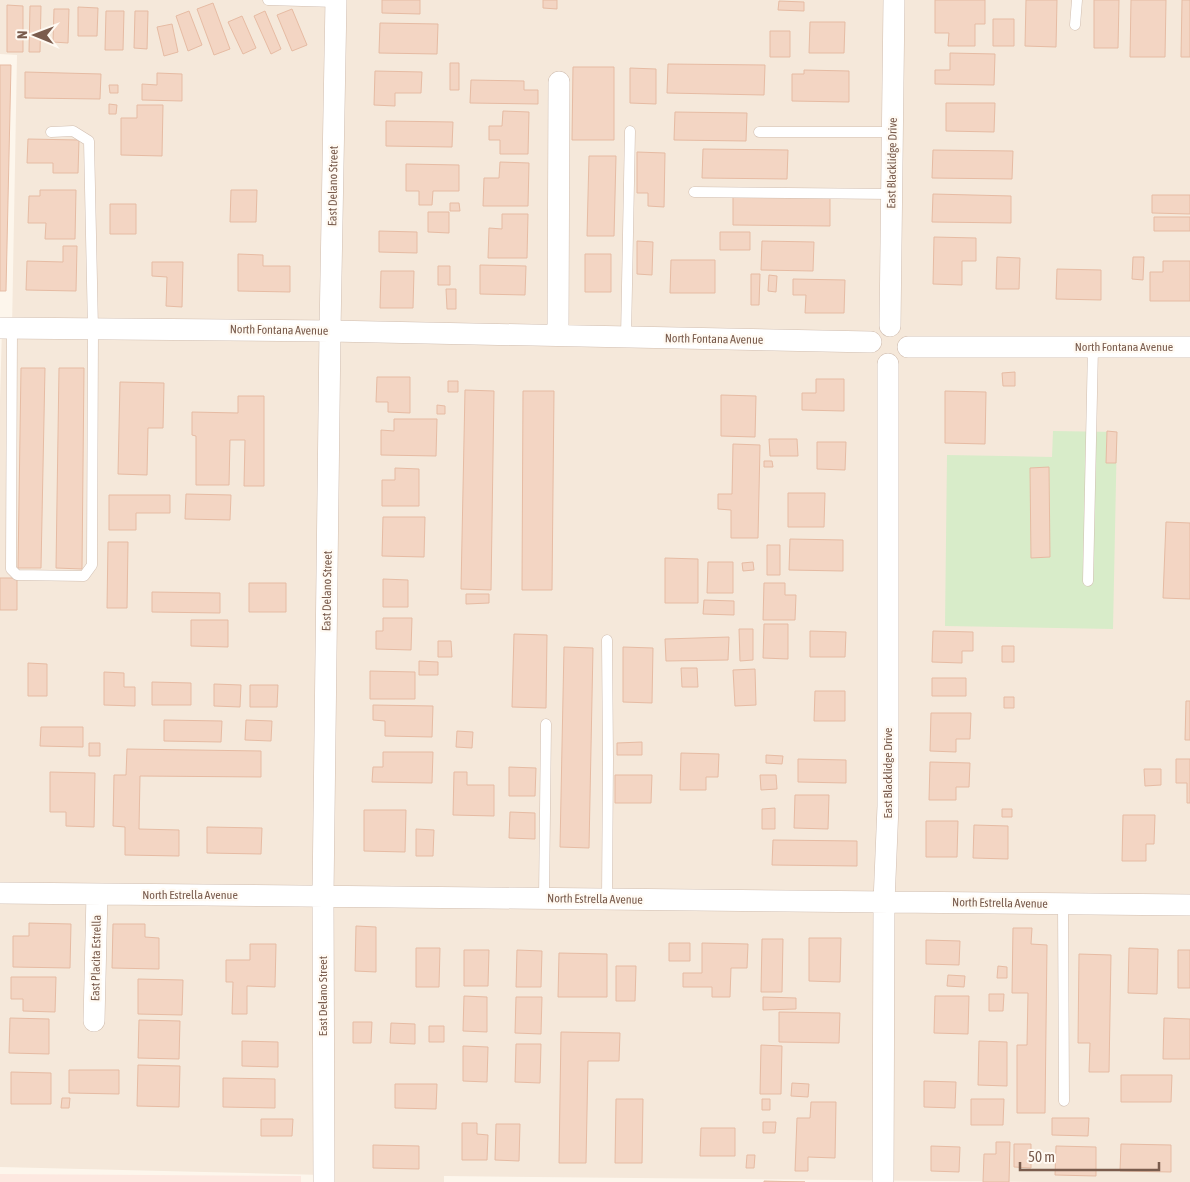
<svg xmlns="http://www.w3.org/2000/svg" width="1190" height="1182" viewBox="0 0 1190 1182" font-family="'Asap Condensed',sans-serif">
<rect width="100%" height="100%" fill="#fdf6ec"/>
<path fill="#f5e8da" d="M0,0H1190V1182H1036L444,1176V1182H324L323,1175L0,1167V400L2,328H12L17,55L0,54Z"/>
<path fill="#fde8e0" d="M0,1174L301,1176V1182H0Z"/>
<path fill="#d8ecc9" d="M1053,431L1117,432L1113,629L945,626L947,455L1052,457Z"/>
<path fill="#f3d5c3" stroke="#e6bba3" d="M382,0H420V14L382,13Z
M543,0H557V9L543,8Z
M935,0H985V24H975V46H948L949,33H935Z
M1026,0H1057L1056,47L1025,46Z
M1094,0H1119L1118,48H1094Z
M1131,0H1166L1165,57H1130Z
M1182,0H1190V57H1181Z
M779,1L804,2V11L778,10Z
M213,3L230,49L214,55L197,9Z
M7,5L23,6V52H7Z
M30,6H41L40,52H29Z
M78,7L98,8L97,36H78Z
M54,9H69L68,43L53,42Z
M292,9L307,45L292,51L277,15Z
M106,11H124L123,50H105Z
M135,11H148L147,49L134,48Z
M189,11L202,45L188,51L176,16Z
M265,11L281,49L271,54L254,16Z
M242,16L256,48L243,54L228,22Z
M993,19H1014V46H993Z
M810,22H845L844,53H809Z
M380,23L438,24L437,54L379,53Z
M172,24L178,52L164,56L157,27Z
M770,31H790V57H770Z
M950,53L995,54L994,85L935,84V70H950Z
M450,63H459V90H450Z
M668,64L765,65L764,95L667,93Z
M0,65H11L6,291H0Z
M573,67H614V140H572Z
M630,68L656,69V104L630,103Z
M804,70L849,71V102L792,101V74H804Z
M375,71L422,72L421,93H395V106L374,105Z
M25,72L101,74L100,99L25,98Z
M157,73L182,74V101L142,100V84L157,85Z
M471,80L524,81V90H538V104L470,103Z
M109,85H118V93H110Z
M946,103H995L994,132L946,131Z
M109,104L117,105L116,114H109Z
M137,105H163L162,156L121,155V118H137Z
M503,111L529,112L528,154H500V140H489V126H502Z
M675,112L747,113L746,141L674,140Z
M386,121L453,122L452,147L386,146Z
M28,139L79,140L78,173H53V163H27Z
M703,149L788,150L787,179L702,178Z
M933,150L1013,151L1012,179L932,178Z
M637,152L665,153L664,207L648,206V193H637Z
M589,156H616L614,236H587Z
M500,162L529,163L528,206H483L484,178H499Z
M406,164L459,165V191H433L432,205H419V191H406Z
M40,190H76L75,239H45L46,223H28L29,196H40Z
M231,190H257L256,222H230Z
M933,194L1011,196V223L932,222Z
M1152,195H1190V214L1152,213Z
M733,197L830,198V226L733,225Z
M450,203H459L460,211H450Z
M110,204H136V234H110Z
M428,212H449V233L428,232Z
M502,214H528L527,258H488L489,228L502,229Z
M1154,217H1190V231H1154Z
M379,231L417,232V253L379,252Z
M720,232H750V250H720Z
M934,237L976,238V261H962V285L933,284Z
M637,241L653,242L652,275L637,274Z
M762,241L814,242L813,271L761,270Z
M63,246H77L76,291L26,290L27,261L63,262Z
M238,254L263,255V266H290V292L238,291Z
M585,254H611V292H585Z
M997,257L1020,258L1019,289H996Z
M1133,257H1144L1143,280L1132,279Z
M671,260H715V293H670Z
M1163,261H1190V301H1150V272H1163Z
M152,262H183L182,307L166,306L167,277L152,276Z
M480,265L526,266L525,295L480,294Z
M438,266H450V285H438Z
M1057,269L1101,270V300L1056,299Z
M381,271H414L413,308H380Z
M751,274H760L759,305H751Z
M769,275L777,276L776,292L768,291Z
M793,279L845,280L844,313H805L806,295H793Z
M446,289H456V309H447Z
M21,368H45L41,568H18Z
M59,368H84L82,569L56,568Z
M1015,372V386H1003L1002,373Z
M377,377H410V413L388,412V402H376Z
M816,379H844V411L802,410V393H816Z
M448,381H458V392H448Z
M120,382L164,383L163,428H148L147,475L118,474Z
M465,390L494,391L491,590L461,589Z
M523,391H554L552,590H522Z
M945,391L986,392L985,444L945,443Z
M721,395L756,396L755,437L721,436Z
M238,396H264V486H244L245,440H230L229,485H196V436L192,435V412L238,413Z
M437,405L445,406V414H437Z
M394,419H437L436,456L381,455V430L394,431Z
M1107,431L1117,432L1116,463H1106Z
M769,439H797L798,456H770Z
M817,442H846L845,470L817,469Z
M733,444L760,445L758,538H731V510L718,509V494H732Z
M764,461H772L773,467H764Z
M1049,467L1050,557L1031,558L1030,468Z
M395,468L419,469V506H382V480H395Z
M788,493H825L824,527H788Z
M186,494L231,495L230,520L185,519Z
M109,495H170V513H136V530H109Z
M383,517H425L424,557L382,556Z
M1166,522L1190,523V599L1163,598Z
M790,539L843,540V571L789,570Z
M108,542H128L127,608H107Z
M767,545H780V575H767Z
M665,558L698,559V603H665Z
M708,562H733V593H707Z
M753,562L754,570L743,571L742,563Z
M0,578H17V610H0Z
M383,579L408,580V607H383Z
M249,583H286V612H249Z
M764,583H785V595H796L795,620H763Z
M152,592L220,593V613L152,612Z
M466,594H489V603L466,604Z
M704,600L734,601V615L703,614Z
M383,618H412L411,650L376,649V631H383Z
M191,620H228V647L191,646Z
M764,624H788V659L763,658Z
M739,629H753V660L740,661Z
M810,631L846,632L845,657H810Z
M933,631L973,632V651H962V663L932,662Z
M514,634L547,635L546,708L512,707Z
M729,637L728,660L666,661L665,639Z
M438,641H451L452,657H438Z
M1002,646H1014V662H1002Z
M564,647L593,648L589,848L560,847Z
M623,647L653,648L652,703L623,702Z
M419,661L438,662V675H419Z
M28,663L47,664V696H28Z
M681,668H697L698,687H682Z
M755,669L756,705L735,706L733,670Z
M370,671L415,672V699H370Z
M104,672L124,673V687H135V706L104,705Z
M932,678H966V696H932Z
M152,682L191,683V705H152Z
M214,684L241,685L240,707L214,706Z
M250,685H278L277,707H250Z
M815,691H845V721H814Z
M1004,697H1014V708H1004Z
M1186,701H1190V740H1185Z
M373,705L433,706L432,737L385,736V721L373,720Z
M931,713H971L970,739H956V752L930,751Z
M164,720L222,721L221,742L164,741Z
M246,720L272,721L271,741L245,740Z
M41,727H83V747L40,746Z
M457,731L473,732L472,748L456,747Z
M642,742V755H617V743Z
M89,743H100V756H89Z
M127,749L261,751V777L140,776L139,829L179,830V856L125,855V827L113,826L114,775H126Z
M383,752H433L432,783L372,782L373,767H383Z
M681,753L719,754L718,777H706V790H680Z
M766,755L783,756L782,764L766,763Z
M798,759L846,760V783L798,782Z
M1176,759H1190V803H1187V783H1176Z
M930,762L970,763L969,787H956V800H929Z
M509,767L536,768L535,796H509Z
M1144,769H1161V785L1145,786Z
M50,772L95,773L94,827L66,826V812H50Z
M454,772H467V785H494V816L453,815Z
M615,775H652L651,803H615Z
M760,775H776L777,789L761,790Z
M795,795H829L828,829L794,828Z
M775,808V829H762V809Z
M1002,809H1012V817H1002Z
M364,810H406L405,852L364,851Z
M510,812L535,813V839L509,838Z
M1123,815H1155L1154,844H1146V861H1122Z
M926,821H958L957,857H926Z
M974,825L1008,826V859L973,858Z
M207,827L262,828L261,854L207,853Z
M416,829L434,830L433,856H416Z
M773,840L857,841V866L772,865Z
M29,923L71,924L70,968L13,967V936H29Z
M113,924H145V937L159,938V969L112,968Z
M356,926L376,927V972L355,971Z
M1013,928H1032L1031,944L1047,945L1045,1113H1017V1045H1027L1028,993H1012Z
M809,938H841L840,982L809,981Z
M762,939H783L782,992H761Z
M926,940L960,941L959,965L926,964Z
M669,943H690V961H669Z
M702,943L748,944L747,968H731L730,997H712V987H683V973H702Z
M250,944H276L275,987L247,986V1014H232L233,982H226V960H250Z
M416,948H440L439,987H416Z
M1129,948L1158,949L1157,994L1128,993Z
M464,950H489L488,986H464Z
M517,950L542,951L541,987H516Z
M1178,950H1190V988H1178Z
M559,953L607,954V997H558Z
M1079,954L1111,955L1109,1072H1089L1090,1043H1078Z
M616,966H636L635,1001H616Z
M998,966L1007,967V978H997Z
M948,975L965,976L964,987L947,986Z
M11,977H56L55,1012L23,1011V999H11Z
M138,979L183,980L182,1015L138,1014Z
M989,994H1004L1003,1011H989Z
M464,996L487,997V1032L463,1031Z
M935,996H969L968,1034L934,1033Z
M516,997H542L541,1034L515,1033Z
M763,997L796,998V1009L763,1010Z
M779,1012L840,1013L839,1043L779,1042Z
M10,1018L49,1019V1054L9,1053Z
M1164,1018L1190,1019V1059H1163Z
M139,1020L180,1021L179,1059L138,1058Z
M353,1022H372L371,1043H353Z
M391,1023L415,1024V1044L390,1043Z
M429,1026H444V1042H429Z
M561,1032L620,1033L619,1061H588L586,1163H559Z
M242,1041L278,1042V1067L242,1066Z
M979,1041L1007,1042V1086L978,1085Z
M516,1044H541L540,1083L515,1082Z
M761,1045L782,1046L781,1094H760Z
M463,1046L488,1047L487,1082L463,1081Z
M138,1065L180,1066L179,1107L137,1106Z
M69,1070H119V1094L69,1093Z
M11,1072L51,1073V1104H11Z
M1121,1075H1172L1171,1102H1121Z
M223,1078L275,1079V1108L223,1107Z
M924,1081L956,1082L955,1108L924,1107Z
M792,1083L809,1084L808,1097L791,1096Z
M395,1084H437L436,1109L395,1108Z
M62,1098H70L69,1108H61Z
M616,1099H643L642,1163H615Z
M762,1099H770V1110H762Z
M971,1099H1004L1003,1125H971Z
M811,1102H836L835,1158L808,1157V1171H795L797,1118H810Z
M1052,1118H1089L1088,1136L1052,1135Z
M261,1119H293L292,1136H261Z
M763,1122H776L775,1133H763Z
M462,1123H477V1134L488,1135L487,1160H462Z
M496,1124H520L519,1161L495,1160Z
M701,1128H735V1156H700Z
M996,1142H1010L1009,1182H983L984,1154H996Z
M1014,1144H1031V1168L1014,1167Z
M1121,1144L1171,1145V1172L1120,1171Z
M373,1145L419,1146V1169L373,1168Z
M931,1146L960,1147L959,1172L931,1171Z
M1056,1146L1096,1147V1176L1055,1175Z
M747,1155H755L754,1168H746Z
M764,1181L805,1182H764Z"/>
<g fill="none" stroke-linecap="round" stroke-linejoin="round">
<defs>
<path id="service" d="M268,0L336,2
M1075,25L1077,0
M759,132H892
M694,192L892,194
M12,328L11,569L17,575L84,576L92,565L93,329L89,141L73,131L51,132
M626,337L630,131
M1088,581L1093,347
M607,640L608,760L607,899
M544,898L546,724
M1063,904L1064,1101"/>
<path id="minor" d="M890,326L894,0
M0,328L330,331L871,342
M558,335L559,82
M908,347H1190
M0,893L1190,905
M94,1021L97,894
M324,1182L323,896L330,331L336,0
M883,1182L884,902L888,806V364"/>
</defs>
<use href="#service" stroke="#d1beb0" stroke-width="11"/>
<use href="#minor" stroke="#d1beb0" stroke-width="22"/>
<use href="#service" stroke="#fff" stroke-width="10"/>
<use href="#minor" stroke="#fff" stroke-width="21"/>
</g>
<g text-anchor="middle" stroke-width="4.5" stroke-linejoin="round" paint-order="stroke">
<g font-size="12" fill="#7a5c4d" stroke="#fffaf3">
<text transform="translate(892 163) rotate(-89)" y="4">East Blacklidge Drive</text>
<text transform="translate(333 186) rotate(-89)" y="4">East Delano Street</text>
<text transform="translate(279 330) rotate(1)" y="4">North Fontana Avenue</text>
<text transform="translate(714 339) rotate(1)" y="4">North Fontana Avenue</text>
<text x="1124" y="351">North Fontana Avenue</text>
<text transform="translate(327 591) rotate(-89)" y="4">East Delano Street</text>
<text transform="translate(888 773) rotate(-90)" y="4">East Blacklidge Drive</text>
<text x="190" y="899">North Estrella Avenue</text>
<text transform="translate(595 899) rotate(1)" y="4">North Estrella Avenue</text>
<text transform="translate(1000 903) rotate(1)" y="4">North Estrella Avenue</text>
<text transform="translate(96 958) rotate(-89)" y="4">East Placita Estrella</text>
<text transform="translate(323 996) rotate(-90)" y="4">East Delano Street</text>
</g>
</g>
<g transform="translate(35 35) rotate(271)" stroke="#fffaf3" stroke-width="4" paint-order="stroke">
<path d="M0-4L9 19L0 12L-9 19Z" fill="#7a5c4d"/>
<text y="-8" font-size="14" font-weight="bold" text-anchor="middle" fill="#7a5c4d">N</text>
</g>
<path d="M1020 1162v8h139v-8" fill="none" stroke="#7a5c4d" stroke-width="2.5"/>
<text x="1028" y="1162" font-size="15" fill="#7a5c4d" stroke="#fffaf3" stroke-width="4" paint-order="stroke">50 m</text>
</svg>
